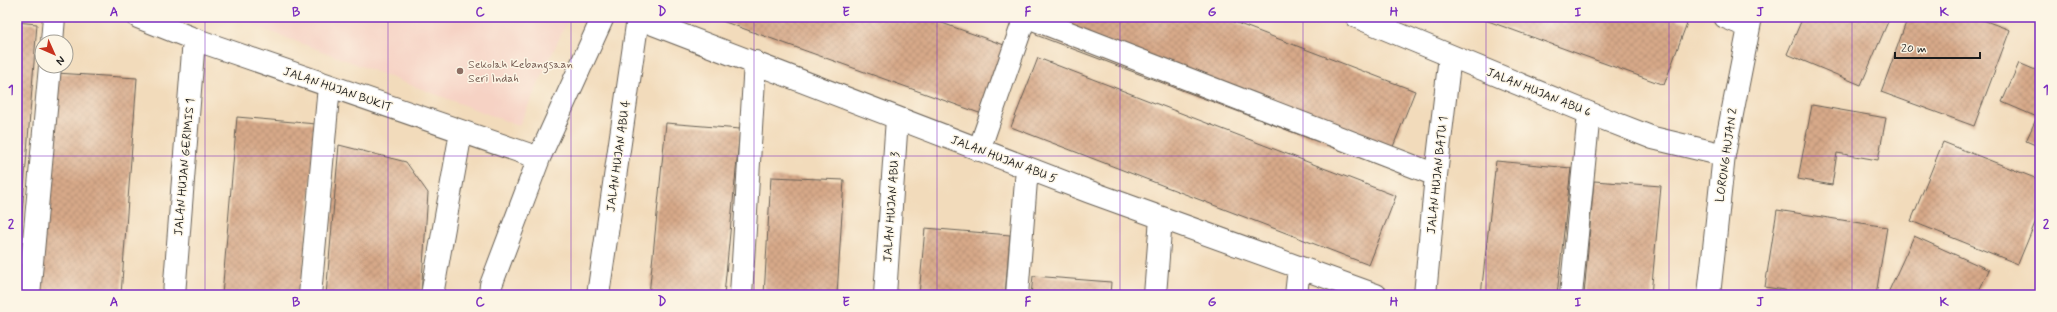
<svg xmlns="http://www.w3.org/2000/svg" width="2057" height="312" viewBox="0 0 2057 312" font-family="Mynerve,sans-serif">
<defs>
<pattern id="building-cross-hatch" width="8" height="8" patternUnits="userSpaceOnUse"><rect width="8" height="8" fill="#d7a989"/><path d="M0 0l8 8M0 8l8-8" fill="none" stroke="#b89176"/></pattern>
</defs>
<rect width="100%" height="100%" fill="#fcf5e5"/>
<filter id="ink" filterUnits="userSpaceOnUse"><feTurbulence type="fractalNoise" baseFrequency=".025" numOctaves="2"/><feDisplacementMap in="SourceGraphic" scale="8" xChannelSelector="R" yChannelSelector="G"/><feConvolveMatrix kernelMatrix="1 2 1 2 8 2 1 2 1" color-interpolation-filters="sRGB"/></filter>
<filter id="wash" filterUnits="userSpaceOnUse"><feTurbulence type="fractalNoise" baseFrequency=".012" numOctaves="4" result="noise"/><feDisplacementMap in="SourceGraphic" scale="16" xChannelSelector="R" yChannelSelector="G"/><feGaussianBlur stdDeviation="0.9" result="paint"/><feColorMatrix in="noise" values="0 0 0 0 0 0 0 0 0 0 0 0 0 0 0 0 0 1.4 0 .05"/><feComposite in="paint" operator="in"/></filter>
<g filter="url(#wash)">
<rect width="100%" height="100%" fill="#f2dbbb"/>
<path fill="#f6d2c4" d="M232,17H569L519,126Z"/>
<g id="blocks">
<path fill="url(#building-cross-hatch)" d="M711,17H925L1007,46L982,114Z
M1043,17H1221L1415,91L1385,167L1036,35Z
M1477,17H1671L1687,23L1664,85Z
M1803,17H1890L1861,85L1787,54Z
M1908,17H1975L2010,30L1974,126L1881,92Z
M17,22L37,24L18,267H17Z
M1038,58L1396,196L1369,265L1011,127Z
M2019,63L2040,72V147L2026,141L2037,117L2002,102Z
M56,73L137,78L121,295H39Z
M1812,105L1886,118L1878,160L1837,153L1832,185L1798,179Z
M237,117L316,124L301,295H222Z
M666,123L740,129L724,295H649Z
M1943,142L2040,180V211L2018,264L1911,221Z
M339,145L406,162L428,193L421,295H326Z
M1496,161L1571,168L1557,295H1481Z
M771,177L844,180L837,295H764Z
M1594,181L1661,186L1651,295H1584Z
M1777,210L1887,227L1876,295H1815L1765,287Z
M925,228L1010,235L1005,295H919Z
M1914,236L1989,270L1977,295H1887Z
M1033,276L1111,282L1110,295H1031Z"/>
</g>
</g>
<g filter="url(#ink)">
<use href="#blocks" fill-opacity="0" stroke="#675f54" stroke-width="1"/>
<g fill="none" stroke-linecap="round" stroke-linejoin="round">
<defs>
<path id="minor" d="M138,17L194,39L539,158
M635,17L1090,192L1376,295
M1028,17L1436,175
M1357,17L1589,113L1653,138L1724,155
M1725,17L1749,27
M52,42L54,17
M979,150L1025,17
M29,295L50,66
M174,295L194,39
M310,295L329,86
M432,295L461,132
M490,295L491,285L539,158L603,17
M598,295L638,18
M741,295L755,62
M885,295L897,118
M1017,295L1027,168
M1155,295L1161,218
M1296,295L1299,268
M1425,295L1436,175L1450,56
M1571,295L1589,113
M1709,295L1724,155L1751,17"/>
</defs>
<use href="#minor" stroke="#675f54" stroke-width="24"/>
<use href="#minor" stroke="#fff" stroke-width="22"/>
</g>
</g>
<path fill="none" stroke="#7b2cbf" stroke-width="1" stroke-opacity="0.55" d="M205,17V295M388,17V295M571,17V295M754,17V295M937,17V295M1120,17V295M1303,17V295M1486,17V295M1669,17V295M1852,17V295M17,156H2040"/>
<circle fill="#8d6e63" stroke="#fcf5e5" stroke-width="1.5" cx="460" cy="71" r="4"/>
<g text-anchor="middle" stroke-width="3" stroke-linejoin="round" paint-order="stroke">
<g font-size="12" fill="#785e54" stroke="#fcf5e5" text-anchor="start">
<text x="468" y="68">Sekolah Kebangsaan<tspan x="468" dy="14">Seri Indah</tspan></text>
</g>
<g font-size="12" fill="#1c1c1c" stroke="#fcf5e5">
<text transform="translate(338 89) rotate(19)" y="4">JALAN HUJAN BUKIT</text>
<text transform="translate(1539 92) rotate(22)" y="4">JALAN HUJAN ABU 6</text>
<text transform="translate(1726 155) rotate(-82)" y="4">LORONG HUJAN 2</text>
<text transform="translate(618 156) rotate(-82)" y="4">JALAN HUJAN ABU 4</text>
<text transform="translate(1004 159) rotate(21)" y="4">JALAN HUJAN ABU 5</text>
<text transform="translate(184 167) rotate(-85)" y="4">JALAN HUJAN GERIMIS 1</text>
<text transform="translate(1437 175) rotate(-84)" y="4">JALAN HUJAN BATU 1</text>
<text transform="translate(891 207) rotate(-86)" y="4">JALAN HUJAN ABU 3</text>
</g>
</g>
<rect width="2057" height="312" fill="none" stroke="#fcf5e5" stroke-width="44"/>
<g transform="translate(54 54) rotate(135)"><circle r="19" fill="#fcf5e5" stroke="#a29e95"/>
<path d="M0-3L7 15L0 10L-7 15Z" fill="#c8321e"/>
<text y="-6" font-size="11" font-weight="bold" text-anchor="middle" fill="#1c1c1c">N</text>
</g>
<path d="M1895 52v6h85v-6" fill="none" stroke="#1c1c1c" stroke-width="2"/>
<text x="1901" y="52" font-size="12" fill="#1c1c1c" stroke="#fcf5e5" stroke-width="3" paint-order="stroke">20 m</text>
<rect x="22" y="22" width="2013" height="268" fill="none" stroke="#7b2cbf" stroke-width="1.5"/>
<g font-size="13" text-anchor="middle" font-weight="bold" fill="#7b2cbf">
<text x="114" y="16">A</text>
<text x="296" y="16">B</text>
<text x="480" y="16">C</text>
<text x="662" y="16">D</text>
<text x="846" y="16">E</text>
<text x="1028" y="16">F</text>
<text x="1212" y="16">G</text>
<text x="1394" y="16">H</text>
<text x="1578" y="16">I</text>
<text x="1760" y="16">J</text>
<text x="1944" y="16">K</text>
<text x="11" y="94">1</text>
<text x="2046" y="94">1</text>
<text x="11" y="228">2</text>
<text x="2046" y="228">2</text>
<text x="114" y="306">A</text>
<text x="296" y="306">B</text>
<text x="480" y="306">C</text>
<text x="662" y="306">D</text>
<text x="846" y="306">E</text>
<text x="1028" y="306">F</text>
<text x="1212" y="306">G</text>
<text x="1394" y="306">H</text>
<text x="1578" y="306">I</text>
<text x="1760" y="306">J</text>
<text x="1944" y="306">K</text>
</g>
</svg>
